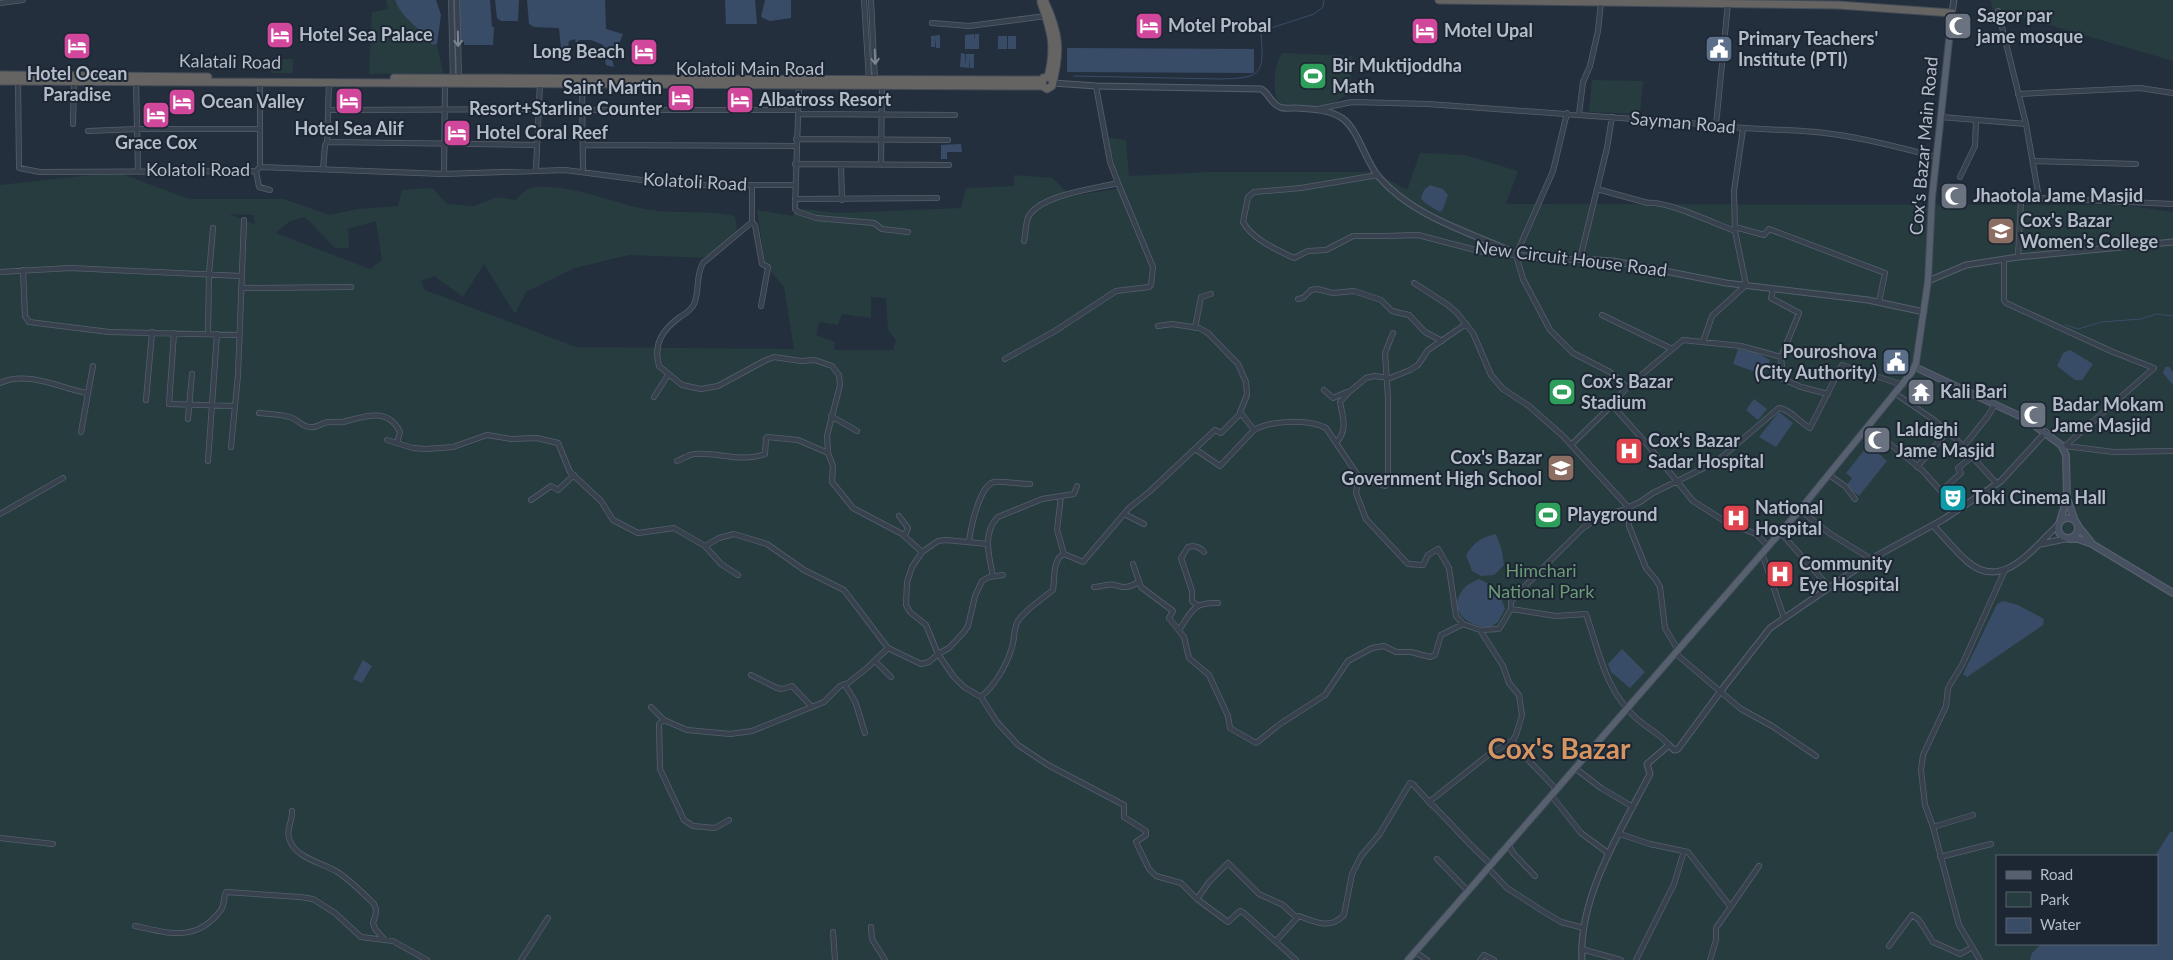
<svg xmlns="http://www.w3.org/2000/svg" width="2173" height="960" viewBox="0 0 2173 960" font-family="Lato,sans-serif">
<rect width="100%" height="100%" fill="#242f3e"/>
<path fill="#263c3f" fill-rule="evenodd" d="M386,0H395L401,11L429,38L435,45L437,44L443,73L369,74L372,12L388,9Z
M1990,0H2173V61L2005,12L1993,11Z
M1282,53L1352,56C1351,67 1353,84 1346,94C1338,106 1298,111 1286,106C1283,105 1279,101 1276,99C1274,84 1273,66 1282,53Z
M271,59H293V73H271Z
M1592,80L1643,81L1640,114L1589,112Z
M1106,137L1126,140L1129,176L1208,172H1374L1407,190L1420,153L1465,155L1518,171L1506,204L2125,205L2173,212V960H0V185L117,172L189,199H284L330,215L357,209L398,206L402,190L432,188L447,204L474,206L496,197L516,200C522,193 527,187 538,187C576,185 613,204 651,210C679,214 707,210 735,216L738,235L708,258L629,255L575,268L526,292L515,314L484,264L463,297L434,276L421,281L425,290L576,347L794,349L784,287L765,265L757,210L793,216L795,208L838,213L961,208L966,188L1014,186V175L1052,178L1071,196L1121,188ZM229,214L253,215L255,224H254ZM305,217L335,248H349L348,229L376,221L382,260L370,269L276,233L290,221ZM871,297L886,298L888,329L896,341L893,350H834L835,342L816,335L819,322L838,325L842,314L871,318ZM1997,856H2157V944H1997Z"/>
<path fill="#394c67" d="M395,0H436L441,15L437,44L432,45C422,28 402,20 395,0Z
M460,0H490L492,27H494L493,45H464V42H460Z
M495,0H519L518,21H501L497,18Z
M527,0H605L606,29L623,34L619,44L614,45L609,60H612L614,67L606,65L603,45L591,40H579L576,44L575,39L569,41L566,59L562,58L559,28L534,27L529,24Z
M725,0H755L757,24H726Z
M765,0H791V18L770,21L761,17Z
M974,34L975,40V34H979V49H965V35Z
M940,35V48H936V38L935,47H931V36Z
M998,36H1007V49H998Z
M1008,36H1016V49H1008Z
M1067,48L1254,49V73L1067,72Z
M961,53L965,54V66L966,54H974V68H970V58L969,68L960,67Z
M961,144L962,152H947V159H941V145Z
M1430,185L1443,189L1448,195L1443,209L1440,212L1425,203L1421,198L1424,190Z
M1738,349L1757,353L1770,360L1764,375L1733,364Z
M2070,350L2093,364L2082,380H2075L2057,366L2063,353Z
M2165,367H2169L2173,372V385L2163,373Z
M1754,399L1767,409L1758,420L1746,410Z
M1779,412L1793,423L1776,447L1759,437Z
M1869,444L1887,461L1859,496L1846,486L1852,478L1846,473Z
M1496,534L1502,551L1504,565L1494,575L1481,576L1472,571L1466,555C1474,542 1482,537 1496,534Z
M1479,579C1493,585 1501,594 1505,609L1498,622L1489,628C1467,626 1445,610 1465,587C1468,584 1475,581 1479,579Z
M2003,601L2018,605L2044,619L2043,625L1967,677L1963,674L1997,604Z
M1622,649L1645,672L1630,688L1611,672L1608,664Z
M363,660L372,666L362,683L353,679Z
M2170,832H2173V960H2030L2032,953L2041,944H2157V856H2155Z"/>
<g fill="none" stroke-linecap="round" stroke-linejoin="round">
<path stroke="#394c67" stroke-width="1" d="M1074,76L1219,79C1260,78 1265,76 1261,34L1265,30L1314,14L1323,7L1324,0
M2066,325L2078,329L2101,322L2141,319L2156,314L2173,316"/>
<defs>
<path id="minor" d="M451,0L453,78
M457,0L459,78
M864,0L869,80
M871,0L875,80
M0,3L23,0
M1998,11L2026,124L2039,198
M932,23L969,26L1046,16
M18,80L19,168L40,172L256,171L260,167
M136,81L138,172
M260,82V167
M582,83L583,172
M799,85L795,209L798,212L816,218L874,223L882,229L908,232
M2018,94L2140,88L2173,93
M1318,109L1352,102L1428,104L1716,125C1749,130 1783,129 1816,132C1857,136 1897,147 1937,157
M328,110L538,109
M582,110H798
M798,114L955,115
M1579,114L1583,82L1590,66L1598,31L1601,2
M1941,117L2026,124
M73,124L74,81
M1716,125L1728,3
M88,131L138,129H260
M796,139L948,140
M327,142L537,145
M583,145L796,146
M2033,161L2136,164
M795,164L949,165
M841,165L842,200
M881,165L882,85
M260,167L444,174L565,170L680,185H794
M323,170L325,145L327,142L329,82
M536,170L540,83
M256,171L259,187L270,190
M444,174L445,83
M1378,175L1301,188L1254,192L1248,197L1243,222C1252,239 1277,250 1294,258L1308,251L1326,250L1353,236H1385L1418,235L1483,252L1516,255
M1960,177L1975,146L1976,120
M752,185V222L703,263C695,276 700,292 694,304C691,310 685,314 680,317C662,330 653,344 659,366L682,385L701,389L718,386L764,361L774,357L801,361L815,360L832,366L839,375L840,385L827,436L828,453L833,466L832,482L853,508L902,534L922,552
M1597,189L1607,148L1612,117
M795,199L937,198
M752,222L755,225L762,264L768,267L761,306
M1735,227L1764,235L1769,229L1885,273L1879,302
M1024,241C1026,234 1025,220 1030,214C1046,194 1093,189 1118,183L1110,162L1096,86
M1516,255L1523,279L1550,330L1573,353L1610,372L1627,387
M1516,255L1553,171L1567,113
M2018,257L2021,200L2039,198L2173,204
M1580,259L1597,189L1648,203C1665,200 1716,224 1735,231
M2004,260V300L2006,303L2113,352L2154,368L2065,446
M23,270L25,316L29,322L109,332L239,335
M0,272L70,268L241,276
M1414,283L1448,305L1457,313L1473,333L1491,375L1503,389L1529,406L1563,436L1629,508V526L1646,568L1656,580L1660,587L1665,628L1678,650
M241,288L351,287
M1773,290L1771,298L1799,313L1781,357L1783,379L1801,387L1828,394
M1298,299L1303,298L1311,290L1317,289L1333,293L1354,291L1381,300L1392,311L1409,315L1425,332L1442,341
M1602,315L1672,349
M1158,326L1172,324L1199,328L1208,333L1238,364L1246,382L1247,395L1240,412L1254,430C1271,420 1309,419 1326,428L1359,477
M1195,328L1201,297L1211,294
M174,333L169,404L235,406
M1393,333L1385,353L1388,398V476L1385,486L1359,477L1356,493L1366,519L1408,564L1423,565L1428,555L1438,549L1449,568L1456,616L1463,624
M208,334L209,274L213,228
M1703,342L1712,316L1746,285L1735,231L1734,191L1743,129
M1005,359L1055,331L1116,291L1149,287L1151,285L1153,267L1118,183
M0,383C27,370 60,388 87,393
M1324,390L1333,398L1347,392
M1896,394L1934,420L1957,440L1997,484
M654,397L668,375
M146,400L152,332
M1612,405L1646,443L1693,501L1726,522L1756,534L1768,546
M259,413C269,414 280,414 290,417C297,419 302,427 310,427C316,428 319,425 324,423C330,421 337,423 343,422C365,416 388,407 400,432L397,443
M831,416L857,431
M188,419L192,374
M1869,427L1922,470L1958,510
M81,432L93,366
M387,440L413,448L426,449L453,447L487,435L511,439L537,438L558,443L570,472L601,501L613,520L638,533L674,528L705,546L719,538L734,534L767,544L804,570L844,590L888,648
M1336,443C1348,430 1343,418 1340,402L1348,393L1366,378L1374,376L1390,378L1410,370L1418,365L1428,350L1466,324
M1571,445L1612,405L1627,387L1683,340L1741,346L1781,357
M2065,446L2114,452L2173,451
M231,447L238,375L244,220
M1963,447L1988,416L1994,406
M1195,449L1220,466L1254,430
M208,461L217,334
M677,461C683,459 689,454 695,454C720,452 739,463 765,454L766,438L767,437L798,440L828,453
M1917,467L1947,432
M1829,475L1845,486L1855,499
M1941,491L1961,473L1958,468L1972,457
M531,500L551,486L558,490L574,475
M1800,510L1829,533L1871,559
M0,514L63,478
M1124,514L1144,524
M899,516L908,528L905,535
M1780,532L1829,587
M969,541C971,528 979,486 994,482C1000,481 1022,484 1030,484
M988,544L946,540L938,541L922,552L912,567L907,582L906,605L910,612L926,625L938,654L949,648L964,632L968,626L975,596L982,581L989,577L1003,575
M705,546L721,564L738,575
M1762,553L1784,618
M1064,554L1083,562L1129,508L1149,492L1215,430L1221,433L1241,413
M1133,564L1141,587L1173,611L1169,618L1184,637L1189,658L1209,675L1228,716L1230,728L1256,743L1280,724L1325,695L1348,661L1372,648L1384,646L1396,652H1411L1430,657L1435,655L1441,635L1463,624L1480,630L1503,666L1509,683L1519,695L1522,715L1516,735L1513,740L1515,746L1556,789
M993,576C989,557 982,532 998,517L1042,499L1074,494L1077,486
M1094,587C1099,587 1102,586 1106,585C1120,582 1119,593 1139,582
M1198,606L1192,601V591L1181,558L1188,547C1195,545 1200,547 1204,552
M1511,609L1556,616L1586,614C1599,651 1605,690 1636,718C1647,728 1660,734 1669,745
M1179,630C1192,611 1193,602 1218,603
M1480,630L1499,629L1511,609V602L1516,595L1583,528L1602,516L1623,510L1640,502L1653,493L1716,462L1779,408C1790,409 1800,423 1810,428L1842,365L1903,385
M1675,653L1741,709L1772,726L1816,756
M875,661L891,677
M751,675L777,688L782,689L792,686L812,707
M845,685L855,701L865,733
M981,697C995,685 1007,665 1012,647C1015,639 1013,629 1018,621C1026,609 1042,599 1053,590C1055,579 1052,559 1064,554L1057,530L1061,496
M651,707L664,720L687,730L730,734L752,731L824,702L840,686L848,683L867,668L888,648L921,664L929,662L938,654L954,677L964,687L981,697L997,722L1018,745L1048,765L1124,805V817L1146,831V835L1136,842L1149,869L1156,876L1181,883L1197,899L1228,922L1240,911L1244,913L1296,960
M664,720L659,724L660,769L684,820L693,826L715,828L729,820
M1575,768L1601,788L1633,807
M1551,795L1581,833L1608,853
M1429,802C1451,822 1468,845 1491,864
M292,811C293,821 285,830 290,841C297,859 324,863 339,873C352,882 363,893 374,904C378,911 375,916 373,923L375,929L385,940
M1933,827L1973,815
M1620,834L1650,844L1688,852L1730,906
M0,838L53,844
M1508,845L1514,854L1535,876
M1940,857L1991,844
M1437,859L1468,891
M1488,868L1507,888L1541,910L1561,922L1584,928
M1197,899L1209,882L1228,863L1259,894L1283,905L1297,918
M135,926C169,933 196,943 221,910C225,904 223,898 226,892L300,897L313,899L335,913L361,937L393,941L427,960
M871,927L872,939L885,960
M833,932L835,960
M1276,941L1299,916C1315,922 1330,930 1344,915L1352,874L1361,856L1379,835L1410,783L1413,784L1429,802L1488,755L1513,740
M1889,946L1912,915L1919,920L1933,942L1960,954L1971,948
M1581,949L1621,960
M1415,952L1427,960
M521,960L548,918
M1480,960L1484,955L1494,960
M1636,960L1674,884L1684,851
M1710,960L1716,940V928L1759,866
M1980,960L1959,925L1933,827L1925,805L1921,770L1923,755L1946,706L1948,688L1962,665L2005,570"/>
<path id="tertiary" d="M1952,13L1954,0
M1053,83L1096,86L1261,89C1269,93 1271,104 1280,107C1284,109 1290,108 1295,108C1311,109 1328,109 1342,118C1358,129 1365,160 1378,176C1410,214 1462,230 1506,249L1516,255L1561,260L1580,259L1613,261L1726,283L1868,300L1924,312
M1928,281L1966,265L2018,257L2173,242
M1933,525C1944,537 1955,551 1968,562C2003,592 2034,547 2058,525
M2041,544L2065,539
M1582,960C1578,897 1622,828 1650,774L1647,764L1669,745L1674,750L1678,749L1720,692L1770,628L1871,559L1944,519L2001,481L2046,432"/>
<path id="secondary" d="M1915,367L2026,419L2061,445L2066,455L2067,498L2075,521
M2058 528a10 10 0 1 1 20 0a10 10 0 1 1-20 0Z
M2060,521L2067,498
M2078,526L2091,542
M2069,539H2078L2092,544L2173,593"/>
<path id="primary" d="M1408,960L1799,511L1912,372L1916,363L1928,281L1932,198L1952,13"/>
<path id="trunk" d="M1044,0C1060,34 1061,51 1052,86L1047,89L1042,86L1043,78L1048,77L1053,80
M1439,0L1838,5L1952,13
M1041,2C1051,31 1056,46 1048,77
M0,75L208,77
M394,78L1041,80
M0,81L1042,86"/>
</defs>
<use href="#minor" stroke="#565f6c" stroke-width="6"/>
<use href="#tertiary" stroke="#565f6c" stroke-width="7"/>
<use href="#secondary" stroke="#565f6c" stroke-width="8"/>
<use href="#primary" stroke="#414a57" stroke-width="8"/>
<use href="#trunk" stroke="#434c59" stroke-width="9"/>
<use href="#minor" stroke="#38414e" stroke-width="4.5"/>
<use href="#tertiary" stroke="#38414e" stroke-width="5"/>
<use href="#secondary" stroke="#465061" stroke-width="5.5"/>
<use href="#primary" stroke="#56606e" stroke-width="6"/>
<use href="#trunk" stroke="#656462" stroke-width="7"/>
</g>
<defs><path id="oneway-shaft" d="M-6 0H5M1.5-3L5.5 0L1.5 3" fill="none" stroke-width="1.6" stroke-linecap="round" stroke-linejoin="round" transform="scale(1.25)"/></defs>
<g stroke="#7c8592">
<use href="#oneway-shaft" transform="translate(458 39) rotate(89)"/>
<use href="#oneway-shaft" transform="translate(875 57) rotate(88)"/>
</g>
<defs>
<symbol id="hotel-square" viewBox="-11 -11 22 22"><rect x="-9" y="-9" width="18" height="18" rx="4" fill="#d1479c" stroke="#1d2633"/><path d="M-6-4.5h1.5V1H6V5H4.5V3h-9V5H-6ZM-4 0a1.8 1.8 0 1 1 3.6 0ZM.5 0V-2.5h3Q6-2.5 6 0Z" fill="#fff"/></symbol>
<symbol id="mosque-square" viewBox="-11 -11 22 22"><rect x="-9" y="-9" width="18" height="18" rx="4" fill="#6b7280" stroke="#1d2633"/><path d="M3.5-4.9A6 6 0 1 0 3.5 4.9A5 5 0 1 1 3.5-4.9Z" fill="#fff"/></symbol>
<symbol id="civic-square" viewBox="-11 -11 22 22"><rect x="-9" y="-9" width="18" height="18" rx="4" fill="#5c6f8a" stroke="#1d2633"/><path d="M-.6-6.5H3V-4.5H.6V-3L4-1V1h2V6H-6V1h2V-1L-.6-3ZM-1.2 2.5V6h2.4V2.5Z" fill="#fff"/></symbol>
<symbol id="stadium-square" viewBox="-11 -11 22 22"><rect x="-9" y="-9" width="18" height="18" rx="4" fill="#2e9e5b" stroke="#1d2633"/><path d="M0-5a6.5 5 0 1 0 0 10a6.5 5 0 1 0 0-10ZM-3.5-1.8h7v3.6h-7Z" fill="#fff"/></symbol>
<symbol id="university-square" viewBox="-11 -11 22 22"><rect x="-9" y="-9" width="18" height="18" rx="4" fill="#8d6e63" stroke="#1d2633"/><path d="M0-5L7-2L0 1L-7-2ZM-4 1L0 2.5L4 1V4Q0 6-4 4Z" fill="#fff"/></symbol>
<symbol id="temple-square" viewBox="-11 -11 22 22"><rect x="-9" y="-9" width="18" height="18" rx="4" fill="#6b7280" stroke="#1d2633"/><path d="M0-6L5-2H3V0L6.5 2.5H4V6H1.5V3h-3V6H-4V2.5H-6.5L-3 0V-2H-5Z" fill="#fff"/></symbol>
<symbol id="hospital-square" viewBox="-11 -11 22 22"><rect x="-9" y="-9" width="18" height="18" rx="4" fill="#e0444e" stroke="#1d2633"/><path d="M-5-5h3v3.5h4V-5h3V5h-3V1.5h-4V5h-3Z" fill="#fff"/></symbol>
<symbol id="school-square" viewBox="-11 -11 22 22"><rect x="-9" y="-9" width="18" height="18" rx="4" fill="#8d6e63" stroke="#1d2633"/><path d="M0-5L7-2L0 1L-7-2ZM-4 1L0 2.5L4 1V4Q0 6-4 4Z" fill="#fff"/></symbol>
<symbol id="theatre-square" viewBox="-11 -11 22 22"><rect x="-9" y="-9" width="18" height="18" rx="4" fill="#0f9aa8" stroke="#1d2633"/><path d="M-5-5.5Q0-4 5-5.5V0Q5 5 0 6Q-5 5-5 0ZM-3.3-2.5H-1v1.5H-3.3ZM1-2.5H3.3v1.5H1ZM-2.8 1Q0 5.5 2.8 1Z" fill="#fff"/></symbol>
</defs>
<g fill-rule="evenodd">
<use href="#hotel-square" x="1133" y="10" width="32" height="32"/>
<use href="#mosque-square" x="1942" y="10" width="32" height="32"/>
<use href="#hotel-square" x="1409" y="15" width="32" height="32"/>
<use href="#hotel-square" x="264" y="19" width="32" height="32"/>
<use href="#hotel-square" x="61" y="30" width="32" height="32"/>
<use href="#civic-square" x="1703" y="33" width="32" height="32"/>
<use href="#hotel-square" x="628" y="36" width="32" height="32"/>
<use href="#stadium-square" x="1297" y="60" width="32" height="32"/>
<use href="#hotel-square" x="665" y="82" width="32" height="32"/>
<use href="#hotel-square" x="724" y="84" width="32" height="32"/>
<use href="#hotel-square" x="333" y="85" width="32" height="32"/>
<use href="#hotel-square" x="166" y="86" width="32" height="32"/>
<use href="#hotel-square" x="140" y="99" width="32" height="32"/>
<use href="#hotel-square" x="441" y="117" width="32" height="32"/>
<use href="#mosque-square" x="1938" y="180" width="32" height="32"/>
<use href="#university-square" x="1985" y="215" width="32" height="32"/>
<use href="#civic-square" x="1880" y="346" width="32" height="32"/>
<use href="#stadium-square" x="1546" y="376" width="32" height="32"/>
<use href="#temple-square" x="1905" y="376" width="32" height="32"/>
<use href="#mosque-square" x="2017" y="399" width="32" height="32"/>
<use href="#mosque-square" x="1861" y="424" width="32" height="32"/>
<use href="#hospital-square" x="1613" y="435" width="32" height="32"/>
<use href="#school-square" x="1545" y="452" width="32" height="32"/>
<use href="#theatre-square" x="1937" y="482" width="32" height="32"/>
<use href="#stadium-square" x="1532" y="499" width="32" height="32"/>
<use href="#hospital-square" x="1720" y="502" width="32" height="32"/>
<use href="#hospital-square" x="1764" y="558" width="32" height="32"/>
</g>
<g text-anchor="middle" stroke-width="4" stroke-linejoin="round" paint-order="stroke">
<g font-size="18" font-weight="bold" fill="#b4bcc9" stroke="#1d2633" text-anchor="start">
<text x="1977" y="22">Sagor par<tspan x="1977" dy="21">jame mosque</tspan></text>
<text x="1168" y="32">Motel Probal</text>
<text x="1444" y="37">Motel Upal</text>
<text x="299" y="41">Hotel Sea Palace</text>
<text x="1738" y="45">Primary Teachers'<tspan x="1738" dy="21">Institute (PTI)</tspan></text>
<text x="625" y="58" text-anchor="end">Long Beach</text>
<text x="1332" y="72">Bir Muktijoddha<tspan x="1332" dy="21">Math</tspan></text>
<text x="77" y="80" text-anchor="middle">Hotel Ocean<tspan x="77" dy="21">Paradise</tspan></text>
<text x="662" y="94" text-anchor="end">Saint Martin<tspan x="662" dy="21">Resort+Starline Counter</tspan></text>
<text x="759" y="106">Albatross Resort</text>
<text x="201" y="108">Ocean Valley</text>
<text x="349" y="135" text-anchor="middle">Hotel Sea Alif</text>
<text x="476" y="139">Hotel Coral Reef</text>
<text x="156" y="149" text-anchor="middle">Grace Cox</text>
<text x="1973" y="202">Jhaotola Jame Masjid</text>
<text x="2020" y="227">Cox's Bazar<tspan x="2020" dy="21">Women's College</tspan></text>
<text x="1877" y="358" text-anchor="end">Pouroshova<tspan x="1877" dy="21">(City Authority)</tspan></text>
<text x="1581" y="388">Cox's Bazar<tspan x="1581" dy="21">Stadium</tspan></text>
<text x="1940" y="398">Kali Bari</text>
<text x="2052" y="411">Badar Mokam<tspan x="2052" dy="21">Jame Masjid</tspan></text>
<text x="1896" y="436">Laldighi<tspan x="1896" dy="21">Jame Masjid</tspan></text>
<text x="1648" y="447">Cox's Bazar<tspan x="1648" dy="21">Sadar Hospital</tspan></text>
<text x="1542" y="464" text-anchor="end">Cox's Bazar<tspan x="1542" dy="21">Government High School</tspan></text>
<text x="1972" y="504">Toki Cinema Hall</text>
<text x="1755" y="514">National<tspan x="1755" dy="21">Hospital</tspan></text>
<text x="1567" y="521">Playground</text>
<text x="1799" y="570">Community<tspan x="1799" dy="21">Eye Hospital</tspan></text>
</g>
<g font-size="18" fill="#b4bcc9" stroke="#1d2633">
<text transform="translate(230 62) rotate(1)" y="6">Kalatali Road</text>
<text x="750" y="75">Kolatoli Main Road</text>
<text transform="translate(1683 123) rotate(5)" y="6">Sayman Road</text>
<text transform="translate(1924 146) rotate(-85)" y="6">Cox's Bazar Main Road</text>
<text x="198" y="176">Kolatoli Road</text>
<text transform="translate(695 182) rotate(3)" y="6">Kolatoli Road</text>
<text transform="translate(1571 259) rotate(7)" y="6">New Circuit House Road</text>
</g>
<g font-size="18" fill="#6b9a76" stroke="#1d2633">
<text x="1541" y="577">Himchari<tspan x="1541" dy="21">National Park</tspan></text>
</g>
<g font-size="28" font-weight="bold" fill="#d59563" stroke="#1d2633">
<text x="1559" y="759">Cox's Bazar</text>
</g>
</g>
<rect x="1996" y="855" width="162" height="90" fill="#1d2633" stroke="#59626f"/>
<rect x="2006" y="871" width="25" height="8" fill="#56606e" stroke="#59626f"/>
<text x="2040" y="880" font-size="15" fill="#b4bcc9">Road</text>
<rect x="2006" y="892" width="25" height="15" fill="#263c3f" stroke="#59626f"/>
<text x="2040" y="905" font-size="15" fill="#b4bcc9">Park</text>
<rect x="2006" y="918" width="25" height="15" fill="#394c67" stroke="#59626f"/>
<text x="2040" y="930" font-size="15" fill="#b4bcc9">Water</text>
</svg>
